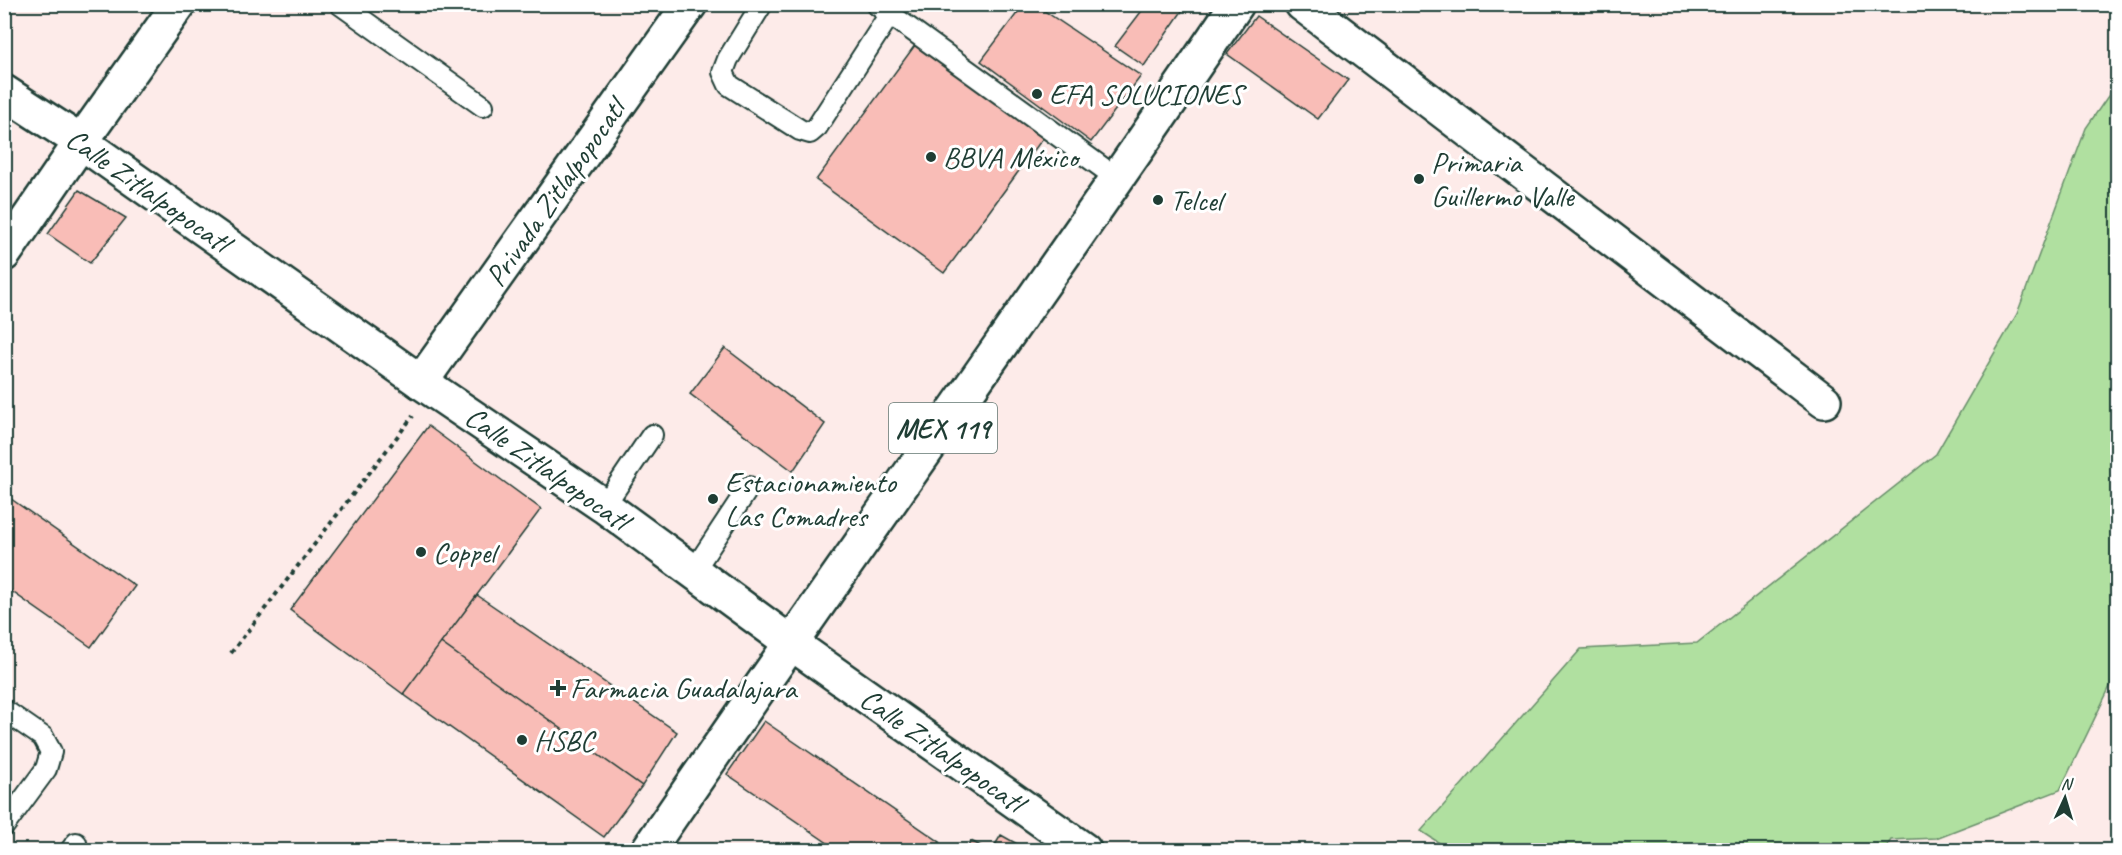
<svg xmlns="http://www.w3.org/2000/svg" width="2122" height="855" viewBox="0 0 2122 855" font-family="Caveat,sans-serif">
<rect width="100%" height="100%" fill="#fdebe9"/>
<filter id="ink" filterUnits="userSpaceOnUse"><feTurbulence type="fractalNoise" baseFrequency=".0167" numOctaves="2"/><feDisplacementMap in="SourceGraphic" scale="12" xChannelSelector="R" yChannelSelector="G"/><feConvolveMatrix kernelMatrix="1 2 1 2 8 2 1 2 1" color-interpolation-filters="sRGB"/></filter>
<g filter="url(#ink)">
<path fill="#b0e0a0" stroke="#688e6a" stroke-width="1.5" d="M2117,83V672L2060,790L1936,838L1891,840L1884,850H1450L1421,831L1581,649L1697,643L1936,454L2017,314L2086,128Z"/>
<path fill="#f9bdb7" stroke="#1f3d34" stroke-width="1.5" d="M1024,4H1034L1141,76L1091,142L981,61Z
M1147,4H1187L1144,66L1115,46Z
M1256,16L1348,80L1318,119L1227,54Z
M918,41L1046,134L944,273L816,180Z
M79,190L126,218L90,263L48,234Z
M725,348L825,424L793,471L690,394Z
M428,426L541,509L403,694L290,610Z
M4,494L135,586L91,647L4,586Z
M477,595L677,732L642,786L441,643Z
M441,643L642,786L604,837L403,694Z
M764,721L940,842L934,850H838L727,774Z
M1001,835L1028,850H992Z
M971,841L988,850H966Z"/>
<g fill="none" stroke-linecap="round" stroke-linejoin="round">
<defs>
<path id="service" d="M340,4L483,106
M762,4L728,59L723,72L729,85L800,130L810,133L817,127L890,14
M876,4L1118,179
M604,506L652,435
M693,572L749,487
M4,710L43,737L51,752L46,769L4,826
M71,850L76,843"/>
<path id="minor" d="M1302,4L1824,401
M4,92L81,142
M421,382L690,4"/>
<path id="tertiary" d="M81,142L421,382L604,506L791,643L1084,850"/>
<path id="primary" d="M4,254L81,142L179,4
M648,850C841,566 1044,289 1237,4"/>
</defs>
<use href="#service" stroke="#1f3d34" stroke-width="24"/>
<use href="#minor" stroke="#1f3d34" stroke-width="38"/>
<use href="#tertiary" stroke="#1f3d34" stroke-width="38"/>
<use href="#primary" stroke="#1f3d34" stroke-width="38"/>
<path stroke="#1f3d34" stroke-width="4" stroke-dasharray="4.5 4.5" stroke-linecap="butt" d="M231,653L413,416"/>
<use href="#service" stroke="#fff" stroke-width="20"/>
<use href="#minor" stroke="#fff" stroke-width="33"/>
<use href="#tertiary" stroke="#fff" stroke-width="33"/>
<use href="#primary" stroke="#fff" stroke-width="33"/>
</g>
</g>
<g fill="#1f3d34" stroke="#fff" stroke-width="2">
<circle cx="1037" cy="94" r="6"/>
<circle cx="931" cy="157" r="6"/>
<circle cx="1419" cy="179" r="6"/>
<circle cx="1158" cy="200" r="6"/>
<circle cx="713" cy="499" r="6"/>
<circle cx="421" cy="552" r="6"/>
<path d="M555 679h6v6h6v6h-6v6h-6v-6h-6v-6h6z"/>
<circle cx="522" cy="740" r="6"/>
</g>
<g text-anchor="middle" stroke-width="6" stroke-linejoin="round" paint-order="stroke">
<rect fill="#fff" stroke="#627771" stroke-width="1.5" x="889" y="403" width="108" height="50" rx="4.5"/>
<g font-size="28" font-weight="bold" fill="#1f3d34">
<text x="943" y="438">MEX 119</text>
</g>
<g font-size="30" fill="#1f3d34" stroke="#fff" text-anchor="start">
<text x="1049" y="104">EFA SOLUCIONES</text>
<text x="943" y="167">BBVA México</text>
<text x="1431" y="172">Primaria<tspan x="1431" dy="34">Guillermo Valle</tspan></text>
<text x="1170" y="210">Telcel</text>
<text x="725" y="492">Estacionamiento<tspan x="725" dy="34">Las Comadres</tspan></text>
<text x="433" y="562">Coppel</text>
<text x="570" y="698">Farmacia Guadalajara</text>
<text x="534" y="750">HSBC</text>
</g>
<g font-size="30" fill="#1f3d34" stroke="#fff">
<text transform="translate(148 190) rotate(35)" y="10">Calle Zitlalpopocatl</text>
<text transform="translate(555 193) rotate(-55)" y="10">Privada Zitlalpopocatl</text>
<text transform="translate(547 468) rotate(35)" y="10">Calle Zitlalpopocatl</text>
<text transform="translate(942 750) rotate(35)" y="10">Calle Zitlalpopocatl</text>
</g>
</g>
<rect width="2122" height="855" fill="none" stroke="#fff" stroke-width="24"/>
<rect x="12" y="12" width="2098" height="831" fill="none" stroke="#1f3d34" stroke-width="2" filter="url(#ink)"/>
<g transform="translate(2065 798) rotate(4)" stroke="#ffffff" stroke-width="4.5" paint-order="stroke">
<path d="M0-4.5L10 22L0 15L-10 22Z" fill="#1f3d34"/>
<text y="-9" font-size="16" font-weight="bold" text-anchor="middle" fill="#1f3d34">N</text>
</g>
</svg>
